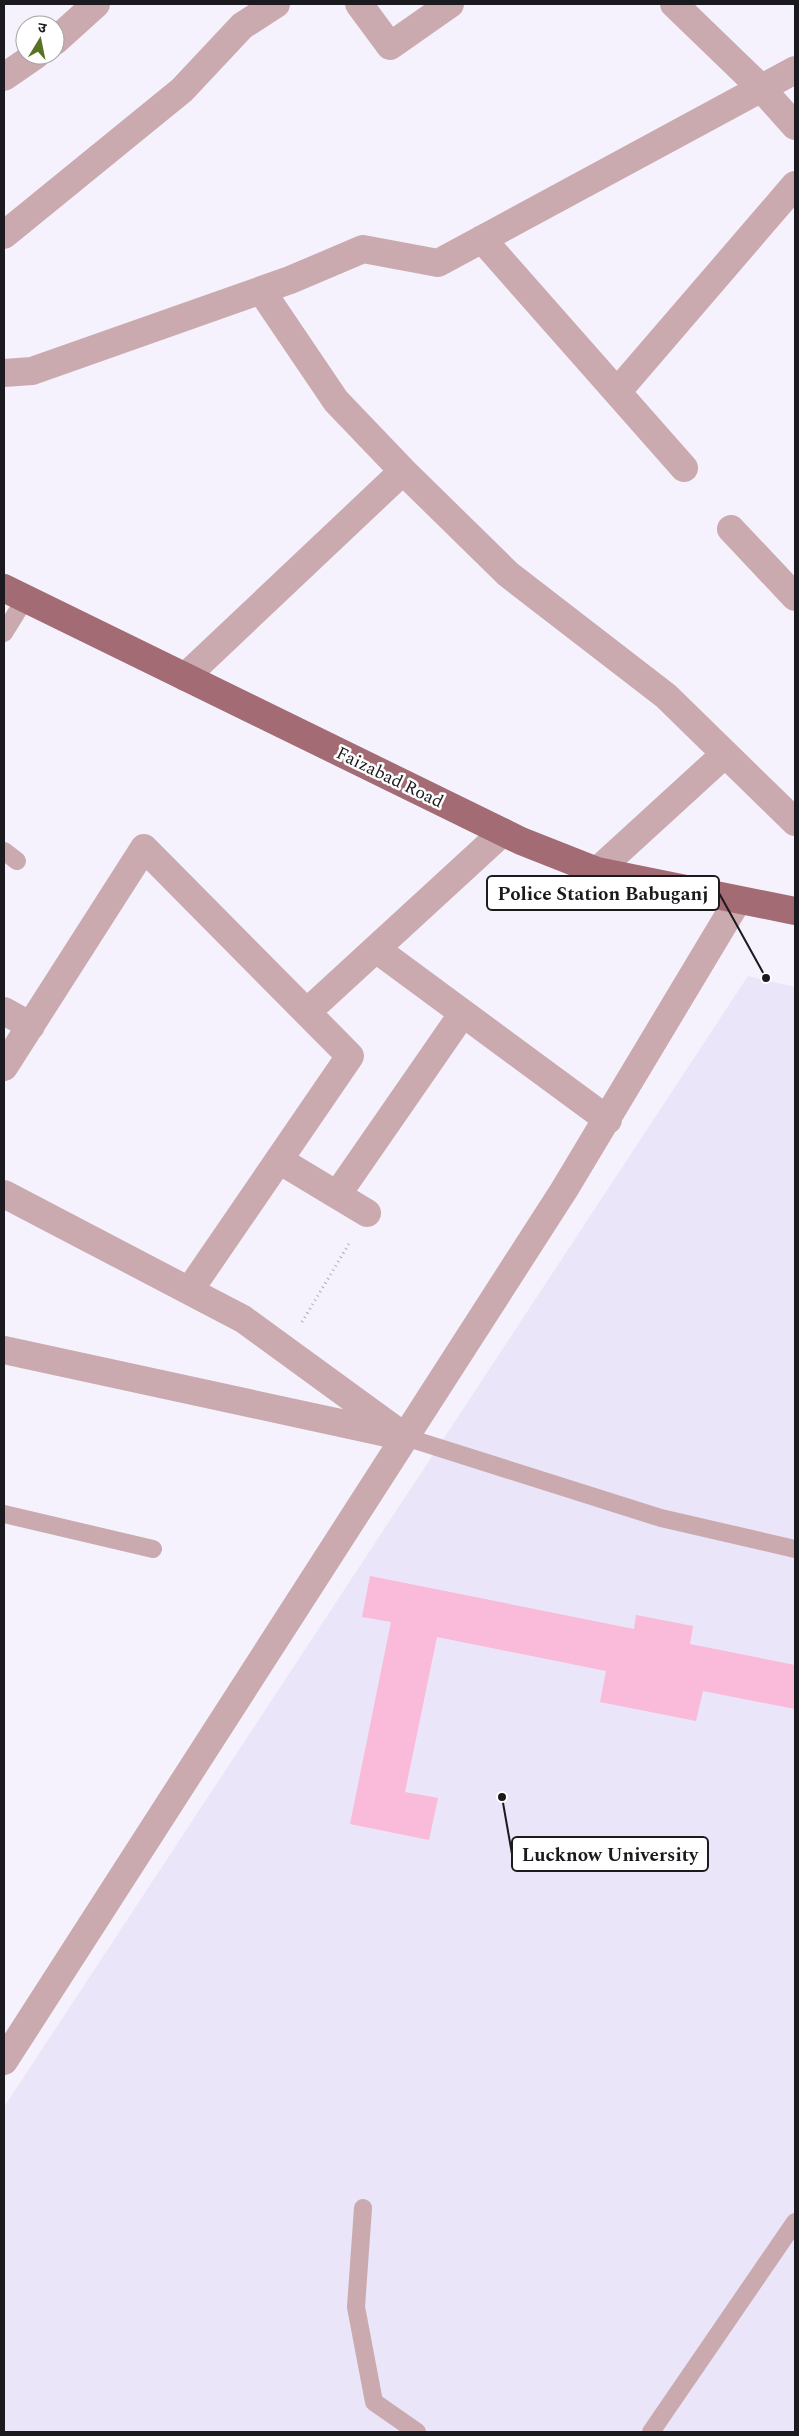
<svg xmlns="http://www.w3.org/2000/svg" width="799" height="2436" viewBox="0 0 799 2436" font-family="Spectral,'Noto Sans Devanagari',serif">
<rect width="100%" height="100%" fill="#f5f2fd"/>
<path fill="#eae5f8" d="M748,976L795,987V2432H4V2107Z"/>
<path fill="#fabad9" d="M370,1576L634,1629L636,1615L693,1626L690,1644L795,1665V1709L703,1691L696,1721L600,1702L606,1671L437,1637L405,1792L438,1798L429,1840L350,1824L391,1622L362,1617Z"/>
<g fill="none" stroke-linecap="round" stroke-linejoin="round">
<path stroke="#aeacb5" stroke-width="3" stroke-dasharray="1 4" stroke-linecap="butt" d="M302,1322L350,1242"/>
<path stroke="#caaaae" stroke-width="18" d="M4,633L25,599
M4,851L17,861
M405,1437L661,1518L795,1549
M4,1514L153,1549
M363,2208L356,2307L374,2402L417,2432
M651,2432L795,2222"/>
<path stroke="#caaaae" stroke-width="28" d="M359,4L390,46L450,4
M674,4L761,88L795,126
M55,41L96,4
M4,77L36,55
M4,235L182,90L242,26L276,4
M482,239L684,468
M261,290L336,401L403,471L508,574L666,696L795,822
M4,373L32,371L290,280L363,249L438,263L795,70
M617,392L795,185
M731,529L795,597
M185,677L403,471
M597,871L725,754
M376,949L608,1120
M4,1011L31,1026
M307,1012L503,832
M4,1067L144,848L350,1056L189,1291
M279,1160L337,1195
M4,1194L243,1319L405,1437
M367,1213L337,1195L463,1013
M4,1350L396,1435
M4,2061L564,1190L738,900"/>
<path stroke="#a36c74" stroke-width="28" d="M4,588L521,841L597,871L795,911"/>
</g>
<g text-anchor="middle" stroke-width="5" stroke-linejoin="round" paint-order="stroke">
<g font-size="18" fill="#1b1a1e" stroke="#fff">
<text transform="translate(390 777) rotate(26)" y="6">Faizabad Road</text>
</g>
</g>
<path fill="none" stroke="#1b1a1e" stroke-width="2" d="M766 978L719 893M502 1797L512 1854"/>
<g fill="#1b1a1e" stroke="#fff" stroke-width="2">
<circle cx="766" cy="978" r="5"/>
<circle cx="502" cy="1797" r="5"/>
</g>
<g fill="#fff" stroke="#1b1a1e" stroke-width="2">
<rect x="487" y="876" width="232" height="34" rx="5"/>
<rect x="512" y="1837" width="196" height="34" rx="5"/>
</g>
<g font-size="19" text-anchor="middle" font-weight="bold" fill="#1b1a1e">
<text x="603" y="900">Police Station Babuganj</text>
<text x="610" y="1861">Lucknow University</text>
</g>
<rect width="799" height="2436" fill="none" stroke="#1b1a1e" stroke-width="10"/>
<g transform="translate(40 40) rotate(10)"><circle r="24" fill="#ffffff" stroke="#a4a3a5"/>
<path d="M0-4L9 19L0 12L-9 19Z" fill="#597325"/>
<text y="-8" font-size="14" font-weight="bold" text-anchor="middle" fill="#1b1a1e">उ</text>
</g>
</svg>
